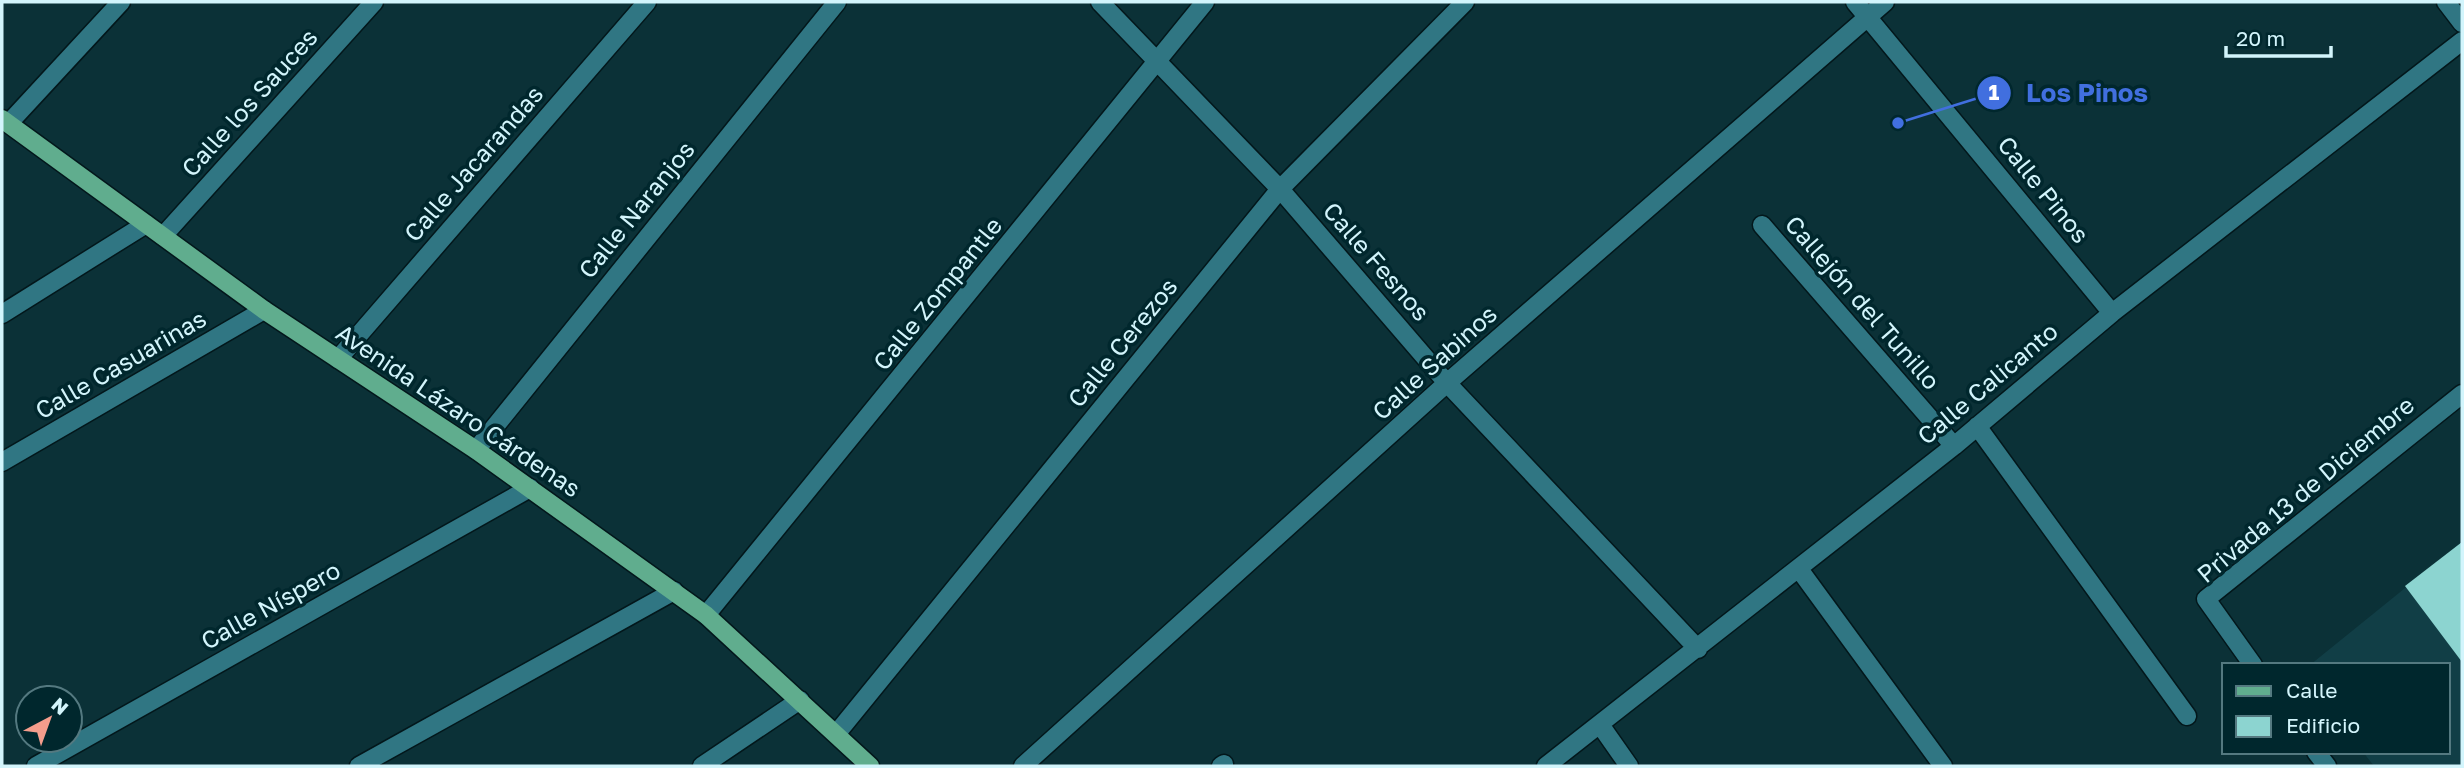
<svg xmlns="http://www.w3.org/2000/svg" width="2464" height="768" viewBox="0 0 2464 768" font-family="'Golos Text',sans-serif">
<rect width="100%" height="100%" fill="#0b3137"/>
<path fill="#113e46" d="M2462,542V766H2374L2363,752H2448V665H2310Z"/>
<path fill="#8cd4d0" d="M2462,542V662L2405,586Z"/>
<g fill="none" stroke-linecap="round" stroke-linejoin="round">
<defs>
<path id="minor" d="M1100,2L1280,189L1447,383L1698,649
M1855,2L2112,313
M2446,2L2462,23
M9,123L121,2
M1762,225L1954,446
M163,236L374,2
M2,314L146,224
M338,359L647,2
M1977,426L2187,716
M476,450L837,2
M2,462L264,310
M1799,569L1943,766
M706,615L1205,2
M2253,665L2206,599L2462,394
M1601,726L1629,766
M837,733L1280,189L1465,2
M2316,752L2327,766
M36,766L530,488
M359,766L674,591
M702,766L800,700
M1023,766L1447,383L1885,2
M1221,766L1224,764
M1546,766L1954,446L2112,313L2462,41"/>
<path id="major" d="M2,119L264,310L476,450L706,615L870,766"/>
</defs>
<use href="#minor" stroke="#03171b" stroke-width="21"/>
<use href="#major" stroke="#03171b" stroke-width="21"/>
<use href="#minor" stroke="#307683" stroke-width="18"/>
<use href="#major" stroke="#60ad8e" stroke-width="18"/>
</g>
<g text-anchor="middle" stroke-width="7" stroke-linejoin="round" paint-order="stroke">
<g font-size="24" fill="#d3f5fc" stroke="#00272d">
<text transform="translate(250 103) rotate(-48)" y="8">Calle los Sauces</text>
<text transform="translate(474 164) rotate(-49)" y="8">Calle Jacarandas</text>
<text transform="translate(2043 190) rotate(51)" y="8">Calle Pinos</text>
<text transform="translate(637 210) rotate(-51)" y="8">Calle Naranjos</text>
<text transform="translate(1376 262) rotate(49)" y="8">Calle Fesnos</text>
<text transform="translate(938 294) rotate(-51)" y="8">Calle Zompantle</text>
<text transform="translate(1862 303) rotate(49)" y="8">Callejón del Tunillo</text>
<text transform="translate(1123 343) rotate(-51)" y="8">Calle Cerezos</text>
<text transform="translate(1435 363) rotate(-42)" y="8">Calle Sabinos</text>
<text transform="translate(121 365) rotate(-30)" y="8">Calle Casuarinas</text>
<text transform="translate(1988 384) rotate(-40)" y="8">Calle Calicanto</text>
<text transform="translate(458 411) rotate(34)" y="8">Avenida Lázaro Cárdenas</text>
<text transform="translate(2306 490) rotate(-40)" y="8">Privada 13 de Diciembre</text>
<text transform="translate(271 606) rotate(-29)" y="8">Calle Níspero</text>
</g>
</g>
<path fill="none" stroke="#416fdf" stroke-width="2.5" d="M1898 123L1994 93"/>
<g fill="#416fdf" stroke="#00272d" stroke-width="2.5">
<circle cx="1898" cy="123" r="7"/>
<circle cx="1994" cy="93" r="18"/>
</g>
<g font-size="21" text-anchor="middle" font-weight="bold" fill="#fff">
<text x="1994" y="100">1</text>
</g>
<g font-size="26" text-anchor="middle" font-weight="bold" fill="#416fdf" stroke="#00272d" stroke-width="7" stroke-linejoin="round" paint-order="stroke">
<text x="2087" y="102">Los Pinos</text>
</g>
<rect width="2464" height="768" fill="none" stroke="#d3f5fc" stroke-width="7"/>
<rect x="2222" y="663" width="228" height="91" fill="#00272d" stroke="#547980" stroke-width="2"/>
<rect x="2236" y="686" width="35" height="10" fill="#60ad8e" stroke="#547980" stroke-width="2"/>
<text x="2286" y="698" font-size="21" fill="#d3f5fc">Calle</text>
<rect x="2236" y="716" width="35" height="21" fill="#8cd4d0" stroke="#547980" stroke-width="2"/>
<text x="2286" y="733" font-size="21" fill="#d3f5fc">Edificio</text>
<g transform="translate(49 719) rotate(41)"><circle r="33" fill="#00272d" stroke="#547980" stroke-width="2"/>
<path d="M0-5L12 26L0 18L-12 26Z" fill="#f49d8c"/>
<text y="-10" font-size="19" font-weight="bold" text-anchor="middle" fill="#d3f5fc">N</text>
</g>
<path d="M2226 46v10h105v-10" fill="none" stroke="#d3f5fc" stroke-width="3.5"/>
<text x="2236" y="46" font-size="21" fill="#d3f5fc" stroke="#00272d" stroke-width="5" paint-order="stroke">20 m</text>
</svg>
